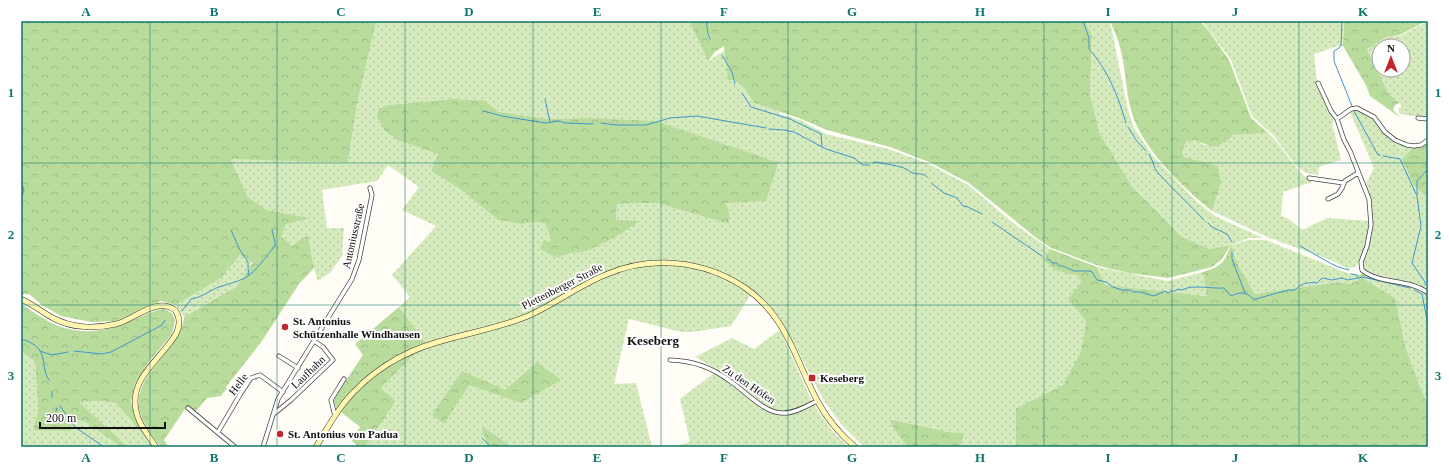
<svg xmlns="http://www.w3.org/2000/svg" width="1449" height="468" viewBox="0 0 1449 468" font-family="Georgia,serif">
<defs>
<pattern id="grass-dots" width="8" height="8" patternUnits="userSpaceOnUse"><rect width="8" height="8" fill="#d5ebbd"/><path d="M2 2h.1M6 6h.1" fill="none" stroke="#b6c8a1" stroke-width="1.8" stroke-linecap="round"/></pattern>
<pattern id="forest-crowns" width="20" height="18" patternUnits="userSpaceOnUse"><rect width="20" height="18" fill="#b9dc9c"/><path d="M2 6a3 3 0 1 1 6 0M12 15a3 3 0 1 1 6 0" fill="none" stroke="#9ebc85"/></pattern>
</defs>
<rect width="100%" height="100%" fill="#fffdf5"/>
<path fill="url(#grass-dots)" fill-rule="evenodd" d="M375,21H689L708,61L727,49L732,80L744,88L754,103L780,112L779,114L800,120L826,134L889,149L929,164L968,185L1017,226L1050,249L1043,261L1058,271L1078,276L1083,281L1086,321L1081,351L1063,385L1016,408V447H960L963,433L949,432L890,419L907,447H864L842,425L824,401L797,349L778,316L759,294H751L731,326L692,332H681L629,319L614,384L636,383L652,447H512L481,425L487,447H365L396,401L381,388L426,343L399,307L410,297L392,275L436,226L402,210L419,187L388,165L377,181L322,190L327,228H344L342,256L331,272L318,281L314,268L308,236L292,247L281,236L285,224L309,218L267,210L248,197L231,158L348,163L357,104ZM452,99L484,100L499,112L550,119L587,118L726,203L729,212V224L657,203L617,204L616,220L639,222L583,251L565,253L551,242L546,224L538,222L521,224L498,220L460,189L431,171L438,154L379,108L390,105Z
M1085,21H1110L1128,110L1134,128L1153,156L1196,201L1215,216L1263,238H1249L1231,245L1210,249L1182,237L1151,205L1133,188L1100,134L1090,95L1092,35Z
M1202,21H1344L1343,46H1338L1314,54L1317,83L1334,121L1332,123L1341,160L1319,167L1318,175L1306,173L1296,166L1274,136L1252,116L1231,60Z
M1428,21V118L1406,115L1399,113V108L1402,106L1389,94L1367,49L1385,37L1400,36ZM1379,46H1403V70H1379Z
M1355,110C1373,108 1378,130 1390,139C1397,143 1406,145 1414,147V186L1428,198V257L1425,288L1369,272L1363,267C1363,259 1367,253 1369,246C1374,225 1374,206 1365,186L1374,168L1350,112Z
M1268,133C1285,148 1293,170 1312,182L1283,192L1281,216L1289,219L1302,230L1327,218L1370,221L1367,245L1356,266L1348,269L1333,261L1267,237L1212,211L1221,183L1184,157L1182,151L1187,141L1195,139L1204,145L1226,142L1233,135Z
M1249,240H1266L1347,273L1358,275V280L1350,284L1339,282L1255,294L1237,263L1231,245Z
M240,255L253,263L236,287L184,317L176,305L221,278Z
M1097,267L1168,281L1203,272L1208,296L1105,285Z
M1367,275L1417,288L1428,296V405L1425,399L1406,349L1395,298L1364,279Z
M780,330L812,402L830,428L848,447H672L690,442L680,399L718,370L695,357L732,338L754,349Z
M21,352L35,360L38,409L33,430L71,418L87,423L121,447H21Z
M102,401L116,403L153,447H128L79,402Z"/>
<path fill="url(#forest-crowns)" d="M21,21H376L357,104L348,163L231,159L248,197L267,210L310,218L286,224L281,236L292,246L308,235L314,268L299,284L262,341L226,387L227,388L221,396L207,398L195,412L187,406L164,440L169,447H161C153,437 145,427 141,415C131,389 155,367 170,347C177,337 183,329 184,317L236,287L253,263L240,255L221,278L176,305L161,301L116,321L91,322L61,316L42,305L29,294H21Z
M689,21H1085L1092,35L1090,95L1100,134L1133,188L1151,205L1182,237L1210,249L1231,245L1221,260L1212,267L1168,278L1129,273L1099,266L1051,248L1035,237L969,183L929,162L890,147L827,130L799,118L754,103L744,88L733,80H728L724,46L715,52L708,61Z
M1110,21H1200L1208,30L1229,60L1251,118L1268,133L1233,135L1226,142L1213,147L1195,140L1187,141L1182,151L1184,157L1218,166L1221,183L1212,211C1183,188 1140,146 1131,110C1125,89 1126,65 1119,44C1117,36 1113,28 1110,21Z
M1344,21H1426L1400,35L1386,37L1367,49L1389,94L1399,103L1395,105L1393,110L1401,118L1370,96L1366,85L1343,46Z
M452,99L484,100L499,112L550,119L587,118L655,121L760,156L778,163L766,201L726,203L729,212V224L657,203L617,204L616,220L640,221C621,234 606,243 585,251C574,254 568,251 558,258L540,249L544,240L551,242L546,224L538,222L521,224L498,220L460,189L431,171L438,154L398,140L384,130L377,117L379,108L389,105Z
M1428,141V198L1414,186L1402,159L1414,147Z
M1231,245L1237,263L1255,294L1339,282L1350,284L1358,280V275L1363,274L1367,275L1364,279L1395,298L1406,349L1425,399L1428,405V447H1016V408L1063,385L1081,351L1086,321L1068,299L1082,281L1078,276L1058,271L1043,261L1050,249L1097,267L1105,285L1207,296L1203,272C1222,266 1224,263 1231,245Z
M21,304C36,313 51,326 69,329C85,333 103,331 118,326C129,323 154,309 164,309C166,310 169,312 172,313L175,321L172,334L148,363L135,384L131,401L136,421L150,443L116,403L102,401L79,402L128,447H121L87,423L72,418L71,431L33,430L38,409L35,361L21,352Z
M399,307L426,343L381,388L396,401L365,447H359L351,440L360,427L337,409L333,400L363,355L355,344Z
M537,362L561,380L521,403L469,385L444,424L432,415L462,371L505,390Z
M889,419L949,432L964,433L960,447H907L894,428Z
M481,425L512,447H487Z"/>
<g fill="none" stroke-linecap="round" stroke-linejoin="round">
<path stroke="#3f96cf" stroke-width="1" d="M706,21C708,28 706,30 710,39
M1083,21L1089,38V49C1108,70 1118,96 1126,123
M1342,21L1341,45L1339,48L1334,51V61L1352,106
M722,55L732,72L735,84
M742,93L751,107L790,119L821,134L822,147
M545,99L550,122
M483,111L502,116L545,123L559,121L565,123L593,124
M1354,111L1378,155H1380
M601,123L616,125H646L670,118L697,116L766,128
M1128,127L1136,140L1146,151
M769,129L784,130L794,132L826,149L854,158L863,165H869
M1149,154C1153,160 1153,167 1158,173C1173,189 1189,204 1204,220
M1383,156L1400,159L1417,196L1421,226L1412,263L1425,282V285
M873,163L876,162C885,164 895,165 904,168C907,169 910,172 913,173C919,175 923,172 928,178
M21,181L24,190L21,200
M931,183L944,193L957,198L963,206L968,207L982,214
M1417,194V181L1428,169
M992,222L1042,256
M1208,223L1212,227L1227,234L1232,242
M231,230L240,250L248,262V268L249,275
M1300,246C1316,254 1332,267 1349,270
M1232,252V259L1245,293
M1047,259L1050,260L1052,263H1057L1060,266H1063L1074,271H1089L1092,272L1097,280L1106,282L1113,287L1122,290H1130L1133,292H1140L1154,296L1165,291L1168,293L1172,291H1175L1178,289L1182,290C1192,284 1212,289 1224,288L1231,296C1240,292 1245,291 1253,299H1256L1288,290H1295C1301,283 1308,282 1317,283L1321,279L1323,278L1332,280L1342,278L1348,280L1363,277L1410,288
M1351,274L1357,275V277
M21,290L23,294
M1414,290L1422,294L1428,325
M182,311L191,299C201,298 210,290 219,287C228,284 237,282 245,278C257,271 266,256 275,246V242L272,230
M21,339C32,342 41,347 43,359C45,367 44,373 49,380
M40,351L52,355L68,352
M74,351L102,354L111,352L162,325L165,320
M52,392V397
M60,406L75,427L104,447
M54,417L57,408
M482,438L491,447"/>
<defs>
<path id="street" d="M1318,83L1331,111L1337,119L1344,140L1350,151L1369,199L1371,225L1367,246L1361,262L1362,270C1378,284 1411,279 1428,293
M1418,118L1428,119
M1337,119L1351,109L1357,108L1374,117L1385,132L1395,140L1407,145L1414,146L1421,145L1428,140
M1309,178L1344,183
M1328,199L1338,194L1342,188L1345,181L1358,173
M279,356L298,368
M670,360C694,361 711,367 730,381C745,391 764,413 782,413C793,414 807,406 817,401
M188,408L235,447
M275,413L291,400L333,360L323,347L314,341
M335,416L331,400L344,379
M218,432L241,393L251,378L260,375L283,392
M263,447L278,399L352,279L359,260L372,195L370,188"/>
<path id="secondary" d="M21,299C32,304 42,312 53,318C71,328 95,329 116,324C134,320 157,296 175,310C180,317 180,326 176,334C162,358 129,378 136,410C138,424 149,436 156,447
M316,447C325,432 333,417 344,403C368,373 402,352 438,342C468,333 499,328 528,316C555,304 578,286 605,275C650,255 703,260 744,287C788,317 794,358 818,402C827,419 840,434 855,447"/>
</defs>
<use href="#street" stroke="#444" stroke-width="5"/>
<use href="#secondary" stroke="#333" stroke-width="6"/>
<use href="#street" stroke="#fff" stroke-width="3.5"/>
<use href="#secondary" stroke="#fff6b0" stroke-width="5"/>
</g>
<path fill="none" stroke="#0f766e" stroke-width="1" stroke-opacity="0.55" d="M150,21V447M277,21V447M405,21V447M533,21V447M661,21V447M788,21V447M916,21V447M1044,21V447M1172,21V447M1299,21V447M21,163H1428M21,305H1428"/>
<g fill="#c4262e" stroke="#fff" stroke-width="1.5">
<circle cx="285" cy="327" r="4"/>
<rect x="808" y="374" width="8" height="8" rx="2"/>
<circle cx="280" cy="434" r="4"/>
</g>
<g text-anchor="middle" stroke-width="4" stroke-linejoin="round" paint-order="stroke">
<g font-size="11" fill="#111" stroke="#fff">
<text transform="translate(353 236) rotate(-77)" y="4">Antoniusstraße</text>
<text transform="translate(562 286) rotate(-27)" y="4">Plettenberger Straße</text>
<text transform="translate(308 372) rotate(-44)" y="4">Laufhahn</text>
<text transform="translate(238 384) rotate(-53)" y="4">Helle</text>
<text transform="translate(749 384) rotate(34)" y="4">Zu den Höfen</text>
</g>
<g font-size="11" font-weight="bold" fill="#111" stroke="#fff" text-anchor="start">
<text x="293" y="325">St. Antonius<tspan x="293" dy="13">Schützenhalle Windhausen</tspan></text>
<text x="820" y="382">Keseberg</text>
<text x="288" y="438">St. Antonius von Padua</text>
</g>
<g font-size="13" font-weight="bold" fill="#111" stroke="#fff">
<text x="653" y="345">Keseberg</text>
</g>
</g>
<rect width="1449" height="468" fill="none" stroke="#ffffff" stroke-width="44"/>
<g transform="translate(1391 58)"><circle r="19" fill="#ffffff" stroke="#a0a0a0"/>
<path d="M0-3L7 15L0 10L-7 15Z" fill="#c4262e"/>
<text y="-6" font-size="11" font-weight="bold" text-anchor="middle" fill="#111111">N</text>
</g>
<path d="M40 422v6h125v-6" fill="none" stroke="#111111" stroke-width="2"/>
<text x="46" y="422" font-size="12" fill="#111111" stroke="#ffffff" stroke-width="3" paint-order="stroke">200 m</text>
<rect x="22" y="22" width="1405" height="424" fill="none" stroke="#0f766e" stroke-width="1.5"/>
<g font-size="13" text-anchor="middle" font-weight="bold" fill="#0f766e">
<text x="86" y="16">A</text>
<text x="214" y="16">B</text>
<text x="341" y="16">C</text>
<text x="469" y="16">D</text>
<text x="597" y="16">E</text>
<text x="724" y="16">F</text>
<text x="852" y="16">G</text>
<text x="980" y="16">H</text>
<text x="1108" y="16">I</text>
<text x="1235" y="16">J</text>
<text x="1363" y="16">K</text>
<text x="11" y="97">1</text>
<text x="1438" y="97">1</text>
<text x="11" y="239">2</text>
<text x="1438" y="239">2</text>
<text x="11" y="380">3</text>
<text x="1438" y="380">3</text>
<text x="86" y="462">A</text>
<text x="214" y="462">B</text>
<text x="341" y="462">C</text>
<text x="469" y="462">D</text>
<text x="597" y="462">E</text>
<text x="724" y="462">F</text>
<text x="852" y="462">G</text>
<text x="980" y="462">H</text>
<text x="1108" y="462">I</text>
<text x="1235" y="462">J</text>
<text x="1363" y="462">K</text>
</g>
</svg>
